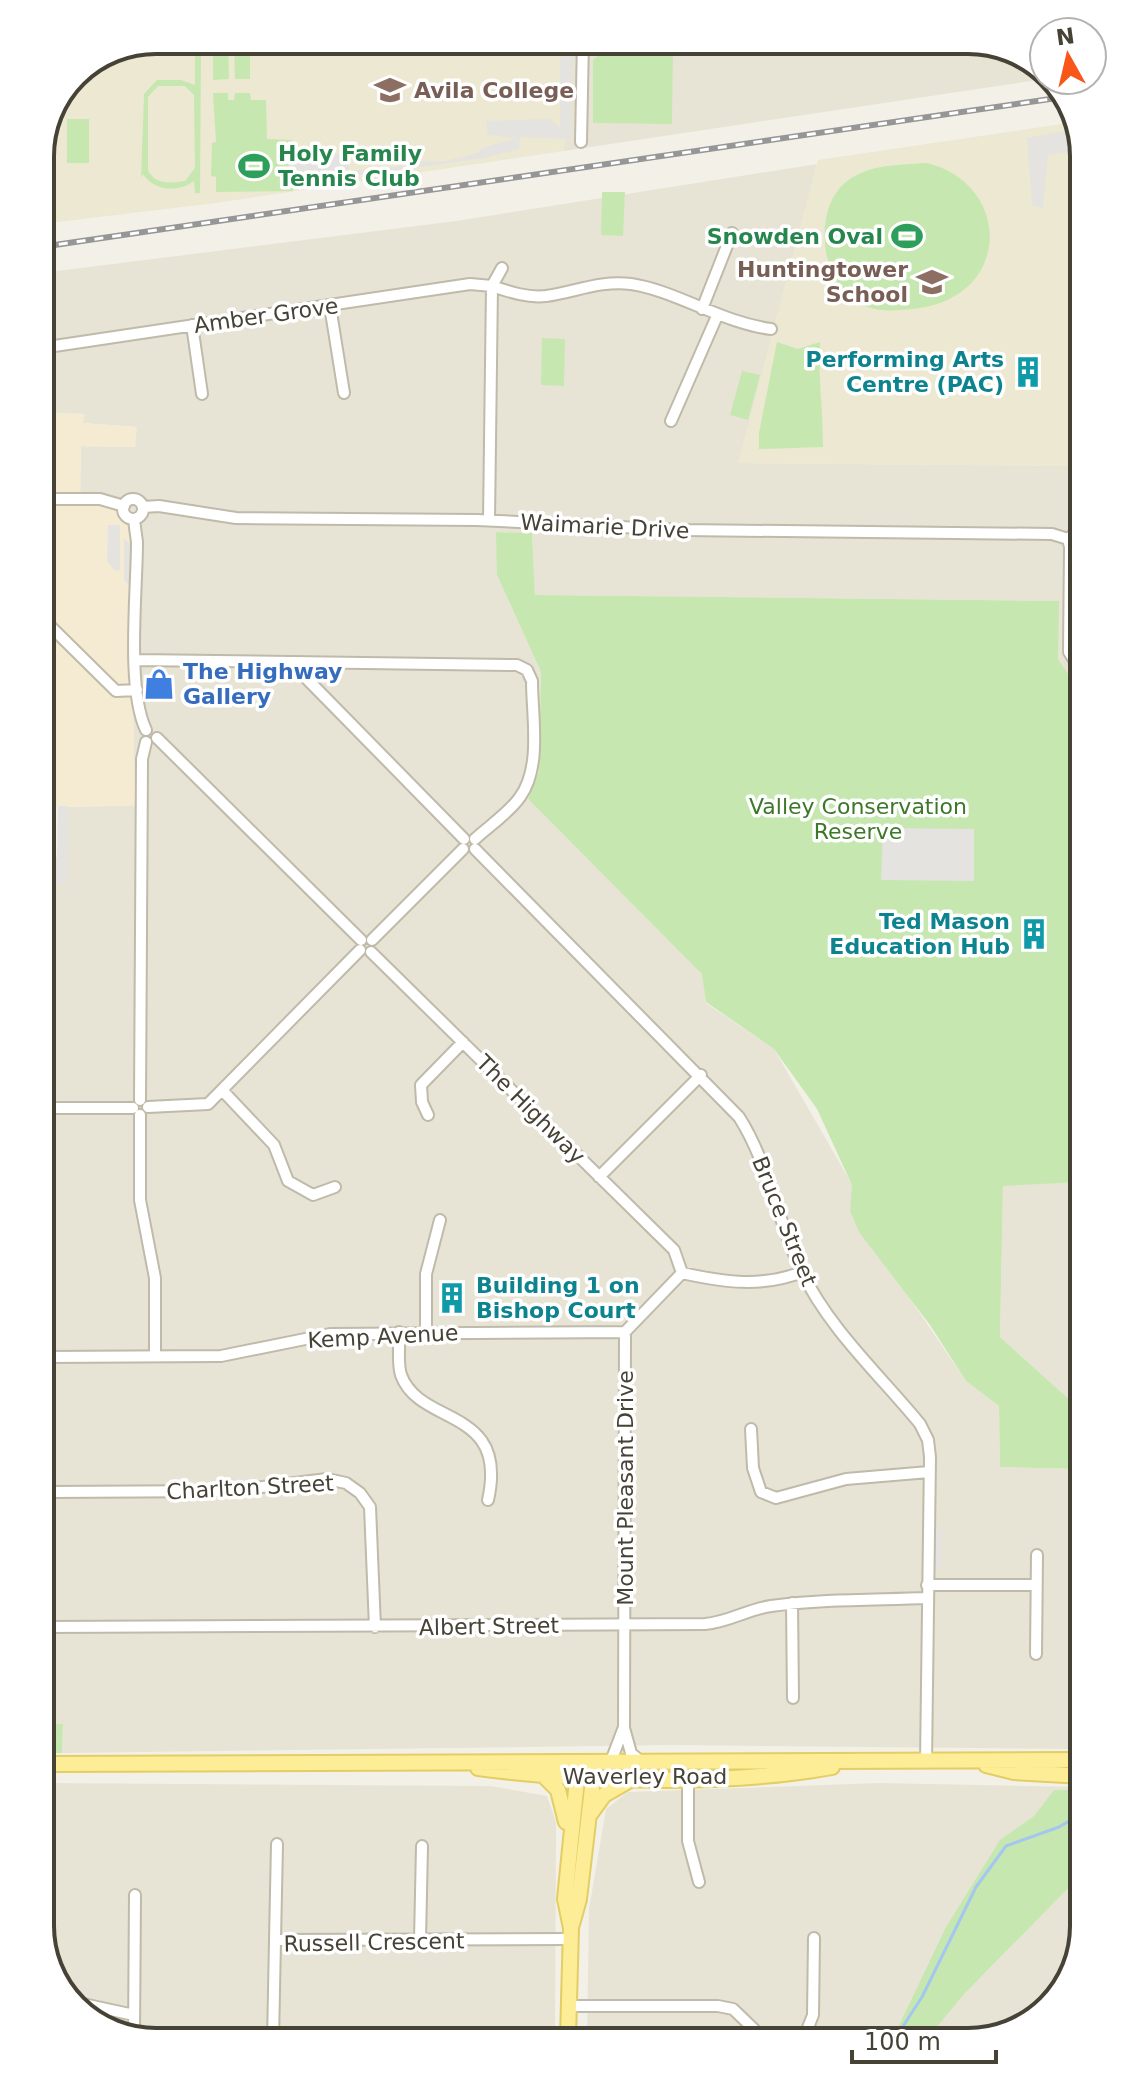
<svg xmlns="http://www.w3.org/2000/svg" width="1124" height="2082" viewBox="0 0 1124 2082" font-family="'DejaVu Sans',sans-serif">
<rect width="100%" height="100%" fill="#f3f1e7"/>
<path fill="#e7e4d5" d="M567,40H976L1033,60L1044,79L564,151Z
M817,164L739,463L1077,466L1078,680L1070,678L1058,659V601L535,595L532,533L497,532V575L541,672L539,771L528,799L703,974L706,1003L774,1049L853,1186L850,1211L966,1381L999,1406L1000,1467L1082,1469L1083,1731L1075,1749L673,1745L62,1753L63,1725L48,1724L44,871L65,868L67,807L135,805L129,523L118,509L80,501L81,446L135,447L136,427L82,423L84,414L41,413V273L456,221Z
M1080,1182L1081,1410L1000,1337L1003,1185Z
M48,1783L491,1786L547,1796L556,1822L555,2038L149,2042L91,2022L49,1971Z
M880,1783L1083,1787L1084,1927L1064,1991L1013,2033L587,2037L589,1909L606,1809L628,1792Z"/>
<path fill="#f5ebd2" d="M41,413L85,414L83,423L137,427L135,447L81,446L80,500L118,509L122,520L129,523L135,806L43,807Z"/>
<path fill="#ece8d1" d="M156,40H567L564,151L216,203L41,224L40,149L74,74Z
M1075,122L1077,466L738,463L818,160Z"/>
<path fill="#c7e7b0" fill-rule="evenodd" d="M213,45H228L229,79L213,80Z
M234,45H250V79H235Z
M195,46H201L200,193H195L194,181C178,193 154,191 143,174L141,178L144,94L157,80H181L195,85ZM158,86H185L194,95L195,168L185,181C170,183 155,185 148,170V97Z
M606,49H673L672,124L593,123V60Z
M213,93H228V100H234L235,93H250L251,100H266L267,139L292,140L293,191L216,192V177L211,176L212,143L216,142Z
M67,119H89V163H67Z
M927,163C1013,184 1013,300 912,309C890,311 873,313 854,300C820,278 813,208 846,182C869,164 898,165 927,163Z
M602,192H625L623,236L601,235Z
M542,338L565,339L564,386L541,385Z
M777,342L798,349L820,342C818,377 823,411 823,447L759,449V433Z
M742,371L760,375L748,420L730,415Z
M496,532L532,533L535,595L1059,601L1058,659L1070,677L1078,680L1080,1182L1003,1186L1000,1337L1081,1410L1082,1469L1000,1467L999,1406L966,1381L930,1325L859,1232L850,1211L852,1185L817,1109L774,1049L706,1002L702,974L528,799L539,771L541,672L497,575Z
M48,1724H63L62,1753H48Z
M1054,1790H1083L1084,1872L964,1994L931,2034H895L946,1927L1000,1840L1034,1816Z"/>
<path fill="#e4e3df" d="M571,53V139L520,137L519,149L484,158L353,176L316,178L314,174L304,176L305,183L292,184L287,156L347,153L349,171L419,165L420,161L442,162L474,154L485,147L517,138L488,135L486,121L549,119L564,130L560,125V55Z
M95,65L93,81H71L74,74Z
M1075,129V151L1048,155L1043,208L1032,205L1027,138Z
M108,525H120V571L114,570L107,561Z
M124,539L131,544L129,585L124,580Z
M58,806H68L67,884H44V858L57,857Z
M883,828L974,829V881L881,880Z
M934,1521L942,1527V1566L939,1569L934,1565Z"/>
<g fill="none" stroke-linecap="round" stroke-linejoin="round">
<path stroke="#a3c7f0" stroke-width="3" d="M898,2034L922,1997L976,1887L1006,1846L1059,1827L1083,1813"/>
<defs>
<path id="minor" d="M581,142L583,40
M502,268L492,286C510,292 527,298 546,296C575,292 601,280 631,284C677,291 720,322 771,329
M330,306L344,393
M702,309L732,233
M192,325L202,394
M41,348L470,284L492,286L489,520
M671,421L717,316
M123 509a10 10 0 1 1 20 0a10 10 0 1 1-20 0Z
M42,499H100L124,506
M143,507L159,506L236,518L477,520L682,530L1052,534L1068,539L1070,547L1069,652L1078,666
M134,520L137,542C137,591 126,688 146,730
M1068,539L1077,531
M42,618L116,691L137,690
M136,660L517,665L527,670L532,681C532,716 542,767 520,797C509,813 489,826 475,839
M302,662L307,679L464,839
M157,738L361,940
M475,849L739,1117C769,1164 777,1220 801,1270C829,1329 879,1374 920,1424L928,1440L930,1457L926,1762
M372,940L463,849
M371,952L674,1250L682,1273
M222,1090L274,1145L288,1181L313,1195L335,1187
M140,1100L142,759L146,742
M148,1107L208,1104L360,950
M45,1108H133
M140,1115V1200L155,1278V1356
M428,1115L422,1102L421,1085L463,1042
M599,1177L701,1075
M682,1273C724,1282 761,1288 802,1272
M426,1331V1274L440,1220
M399,1332C400,1344 397,1363 401,1375C420,1427 509,1406 488,1500
M46,1357L221,1356L330,1334L625,1332
M751,1429L753,1468L761,1492L776,1498L846,1479L929,1472
M47,1492L229,1491L327,1479L346,1483L360,1493L370,1507L375,1627
M927,1585H1036
M792,1603L793,1698
M47,1627L705,1624C729,1622 748,1609 771,1606C822,1599 875,1600 927,1598
M1036,1654L1037,1555
M624,1728L631,1753L640,1761
M611,1761L624,1727L625,1332L682,1273
M688,1778V1841L699,1882
M275,1940L277,1844
M420,1940L422,1846
M74,2002L134,2015
M569,2006H718L733,2009L761,2036
M805,2035L813,2015L814,1938
M134,2037L135,1895
M273,2041L275,1940L571,1939"/>
<path id="major" d="M48,1764L1083,1760
M986,1765L1014,1772L1083,1776
M478,1768C584,1782 727,1786 832,1767
M543,1775L558,1790L566,1822
M591,1813L604,1795L632,1779
M572,1924L579,1899L594,1771
M568,2038L571,1928L565,1899L578,1770"/>
</defs>
<use href="#minor" stroke="#bfbaa9" stroke-width="14"/>
<use href="#major" stroke="#e3cd65" stroke-width="18"/>
<use href="#minor" stroke="#fff" stroke-width="10"/>
<use href="#major" stroke="#fded96" stroke-width="14"/>
<defs>
<path id="rail" d="M41,247L1064,97"/>
</defs>
<use href="#rail" stroke="#969696" stroke-width="6"/>
<use href="#rail" stroke="#fff" stroke-width="3" stroke-dasharray="9" stroke-linecap="butt"/>
</g>
<defs>
<symbol id="school-bare" viewBox="-9 -9 18 18"><path d="M0-5L7-2L0 1L-7-2ZM-4 1L0 2.5L4 1V4Q0 6-4 4Z" fill="#8d6e63" stroke="#fff" stroke-width="2.5" paint-order="stroke"/></symbol>
<symbol id="stadium-bare" viewBox="-9 -9 18 18"><path d="M0-5a6.5 5 0 1 0 0 10a6.5 5 0 1 0 0-10ZM-3.5-1.8h7v3.6h-7Z" fill="#2e9e5b" stroke="#fff" stroke-width="2.5" paint-order="stroke"/></symbol>
<symbol id="building-bare" viewBox="-9 -9 18 18"><path d="M-4-6H4V6H1V3H-1V6H-4ZM-2.5-4.3h1.7v1.8h-1.7ZM.8-4.3h1.7v1.8H.8ZM-2.5-1h1.7V.8h-1.7ZM.8-1h1.7V.8H.8Z" fill="#0f9aa8" stroke="#fff" stroke-width="2.5" paint-order="stroke"/></symbol>
<symbol id="shop-bare" viewBox="-9 -9 18 18"><path d="M-5-2.5h2.3a2.7 3.5 0 0 1 5.4 0H5L5.5 6h-11ZM-1.5-2.5h3a1.5 2.3 0 0 0-3 0Z" fill="#3f7fe0" stroke="#fff" stroke-width="2.5" paint-order="stroke"/></symbol>
</defs>
<g fill-rule="evenodd">
<use href="#school-bare" x="368" y="68" width="44" height="44"/>
<use href="#stadium-bare" x="232" y="144" width="44" height="44"/>
<use href="#stadium-bare" x="885" y="214" width="44" height="44"/>
<use href="#school-bare" x="910" y="260" width="44" height="44"/>
<use href="#building-bare" x="1006" y="350" width="44" height="44"/>
<use href="#shop-bare" x="137" y="662" width="44" height="44"/>
<use href="#building-bare" x="1012" y="912" width="44" height="44"/>
<use href="#building-bare" x="430" y="1276" width="44" height="44"/>
</g>
<g text-anchor="middle" stroke-width="7" stroke-linejoin="round" paint-order="stroke">
<g font-size="22" font-weight="bold" fill="#785e54" stroke="#fff" text-anchor="start">
<text x="414" y="98">Avila College</text>
<text x="908" y="277" text-anchor="end">Huntingtower<tspan x="908" dy="25">School</tspan></text>
</g>
<g font-size="22" font-weight="bold" fill="#27864d" stroke="#fff" text-anchor="start">
<text x="278" y="161">Holy Family<tspan x="278" dy="25">Tennis Club</tspan></text>
<text x="883" y="244" text-anchor="end">Snowden Oval</text>
</g>
<g font-size="22" fill="#464236" stroke="#fff">
<text transform="translate(266 315) rotate(-8)" y="8">Amber Grove</text>
<text transform="translate(605 526) rotate(3)" y="8">Waimarie Drive</text>
<text transform="translate(531 1109) rotate(45)" y="8">The Highway</text>
<text transform="translate(785 1221) rotate(68)" y="8">Bruce Street</text>
<text transform="translate(383 1336) rotate(-3)" y="8">Kemp Avenue</text>
<text transform="translate(250 1487) rotate(-3)" y="8">Charlton Street</text>
<text transform="translate(625 1488) rotate(-90)" y="8">Mount Pleasant Drive</text>
<text transform="translate(489 1626) rotate(-1)" y="8">Albert Street</text>
<text x="645" y="1784">Waverley Road</text>
<text transform="translate(374 1942) rotate(-1)" y="8">Russell Crescent</text>
</g>
<g font-size="22" font-weight="bold" fill="#0d838f" stroke="#fff" text-anchor="end">
<text x="1004" y="367">Performing Arts<tspan x="1004" dy="25">Centre (PAC)</tspan></text>
<text x="1010" y="929">Ted Mason<tspan x="1010" dy="25">Education Hub</tspan></text>
<text x="476" y="1293" text-anchor="start">Building 1 on<tspan x="476" dy="25">Bishop Court</tspan></text>
</g>
<g font-size="22" font-weight="bold" fill="#366cbe" stroke="#fff" text-anchor="start">
<text x="183" y="679">The Highway<tspan x="183" dy="25">Gallery</tspan></text>
</g>
<g font-size="22" fill="#3d7829" stroke="#fff">
<text x="858" y="814">Valley Conservation<tspan x="858" dy="25">Reserve</tspan></text>
</g>
</g>
<path d="M0 0H1124V2082H0ZM156 54H968A102 102 0 0 1 1070 156V1926A102 102 0 0 1 968 2028H156A102 102 0 0 1 54 1926V156A102 102 0 0 1 156 54Z" fill="#fff" fill-rule="evenodd"/>
<path fill="none" stroke="#464236" stroke-width="4" d="M156 54H968A102 102 0 0 1 1070 156V1926A102 102 0 0 1 968 2028H156A102 102 0 0 1 54 1926V156A102 102 0 0 1 156 54Z"/>
<g transform="translate(1068 56) rotate(352)"><circle r="38" fill="#ffffff" stroke="#b5b3af" stroke-width="2"/>
<path d="M0-6L14 30L0 20L-14 30Z" fill="#f85719"/>
<text y="-12" font-size="22" font-weight="bold" text-anchor="middle" fill="#464236">N</text>
</g>
<path d="M852 2050v12h144v-12" fill="none" stroke="#464236" stroke-width="4"/>
<text x="864" y="2050" font-size="24" fill="#464236" stroke="#ffffff" stroke-width="6" paint-order="stroke">100 m</text>
</svg>
